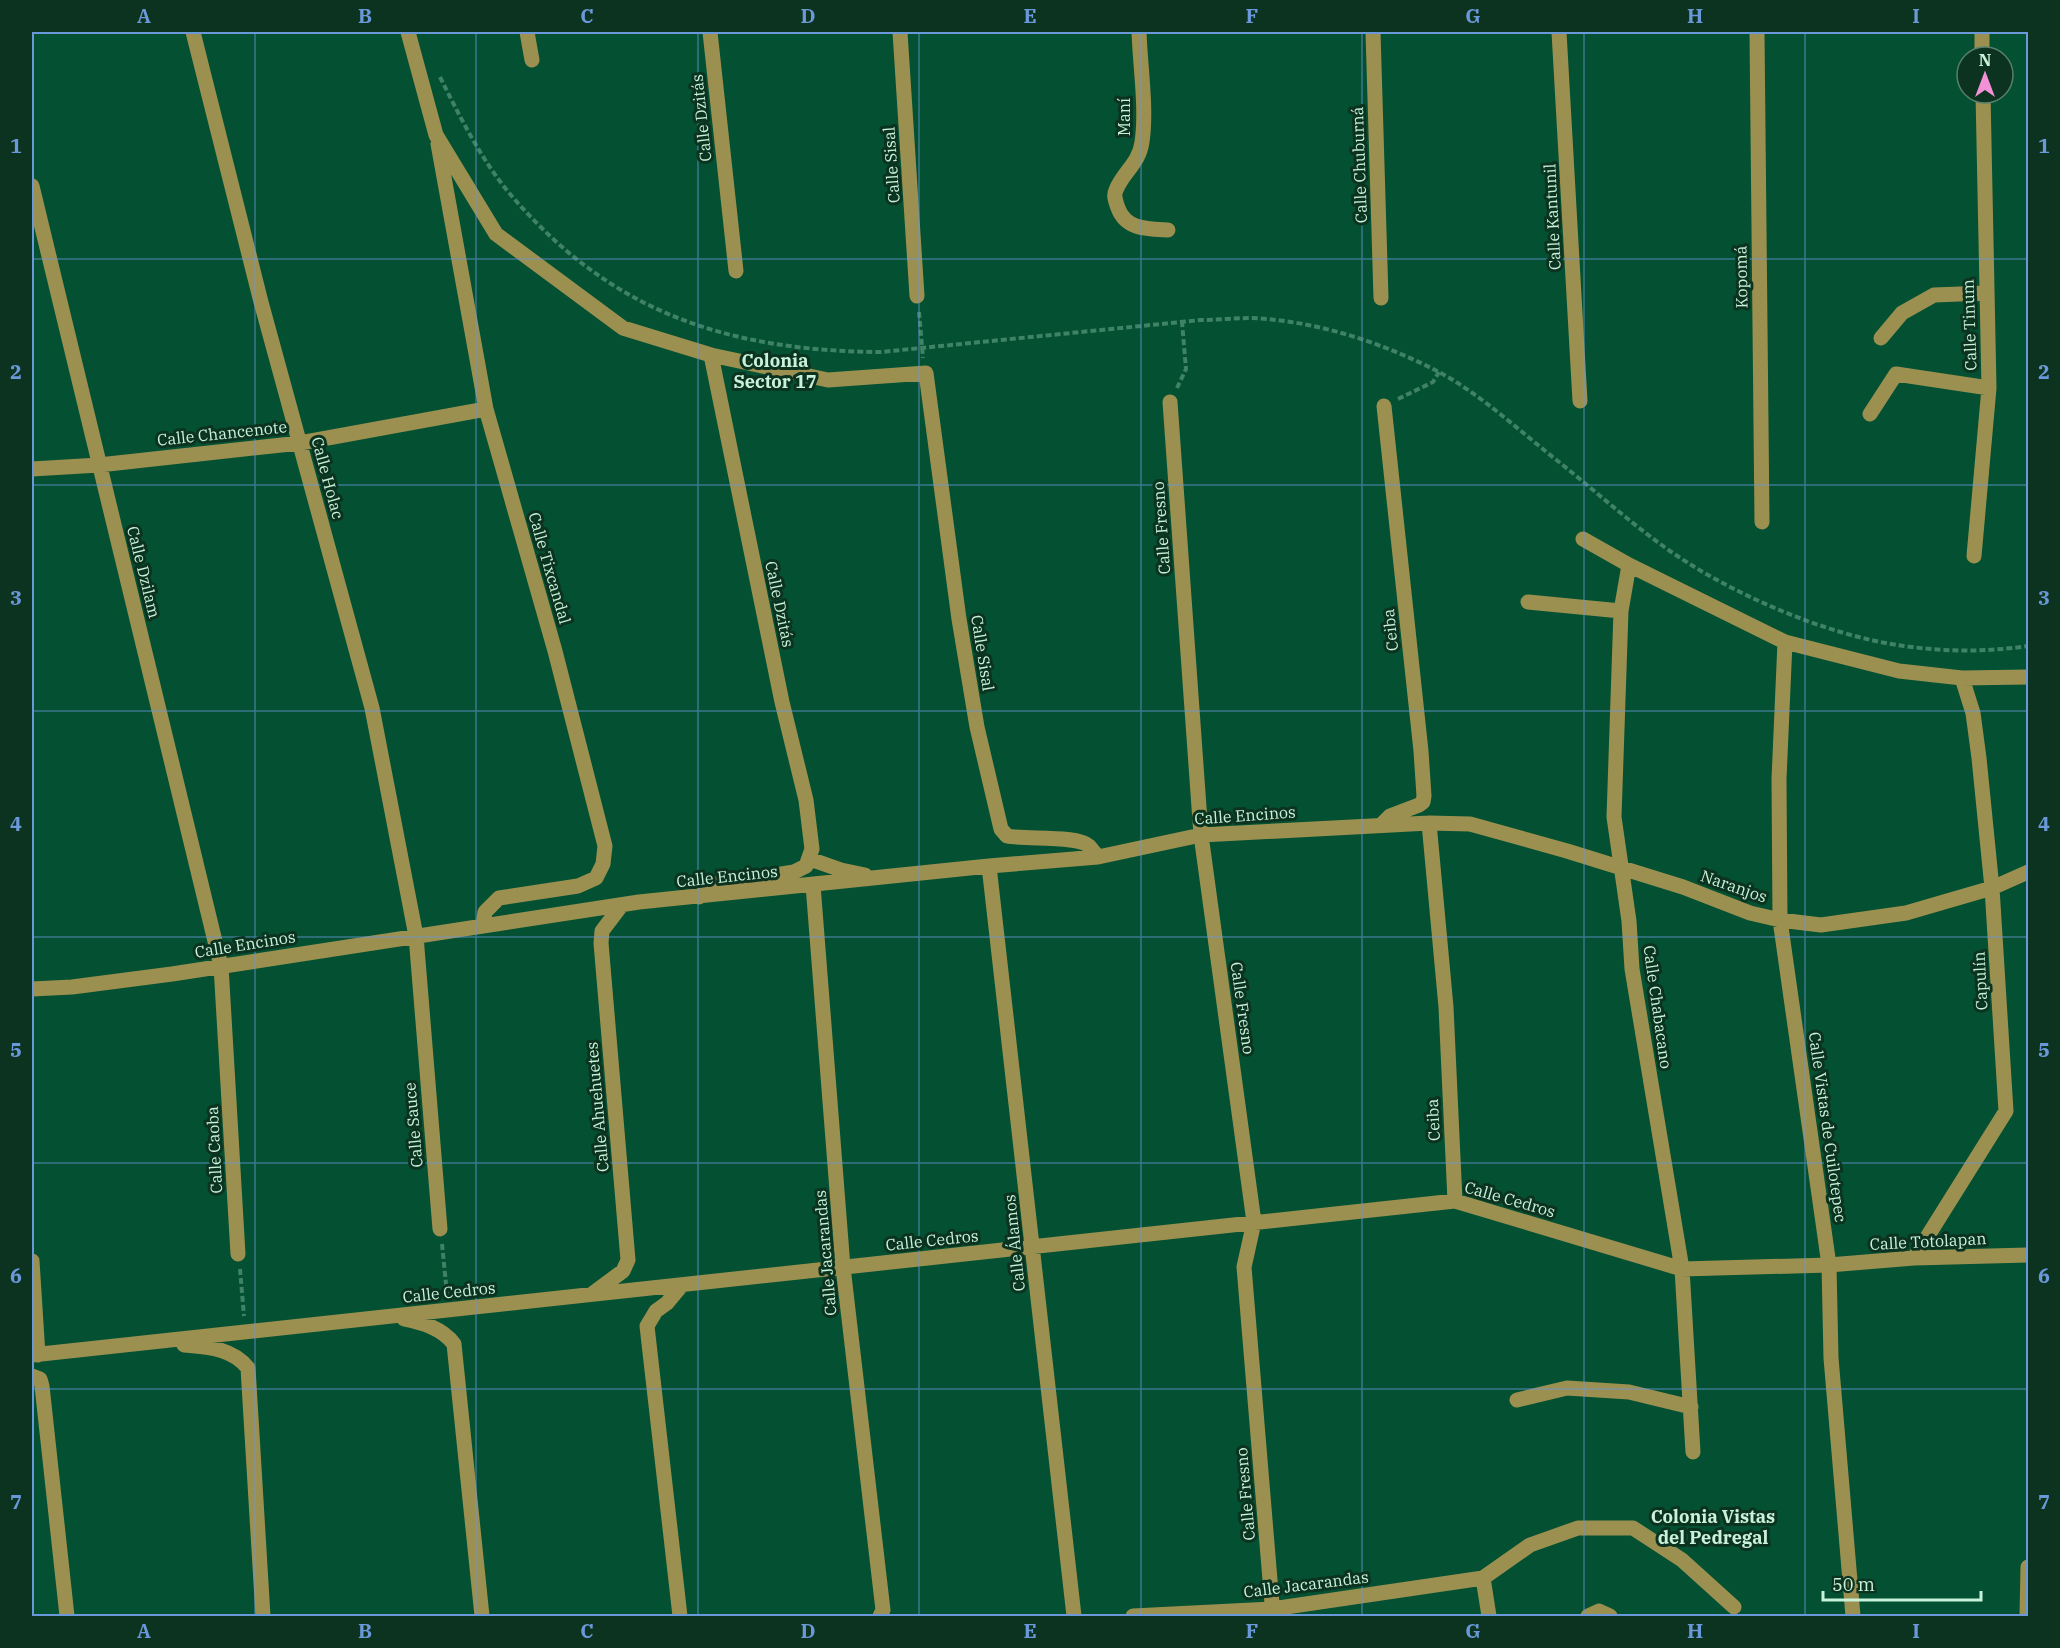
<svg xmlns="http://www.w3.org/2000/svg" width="2060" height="1648" viewBox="0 0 2060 1648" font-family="'IBM Plex Serif',serif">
<rect width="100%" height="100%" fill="#035132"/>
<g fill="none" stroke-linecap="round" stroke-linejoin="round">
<path stroke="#3f8265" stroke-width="4" stroke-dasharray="6 3" stroke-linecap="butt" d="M440,77C457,111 474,145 496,176C512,198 531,218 551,237C645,325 754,351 881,352L1201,320C1218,320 1235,318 1252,318C1316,321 1381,342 1437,371C1478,392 1522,433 1559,462C1594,490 1627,520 1663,546C1726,592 1827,636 1904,646C1946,652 1987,652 2028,646
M919,312L923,358
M1177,388L1186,369L1182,322
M1398,399L1433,382L1439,372
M442,1244L447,1294
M240,1269L244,1316"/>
<path stroke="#9c9050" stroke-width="15" d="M193,32L261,302L372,708L416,936L440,1229
M408,32L436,135L496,234L623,328L711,355L828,380L926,373L959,619L977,727L1001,829L1007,836C1026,840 1077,835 1089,846C1092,849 1095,854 1098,857
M527,32L532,60
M710,32L736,271
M900,32L917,296
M1139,32C1140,65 1147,109 1142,142C1139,164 1123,172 1116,190C1113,196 1116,202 1118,208C1126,230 1148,229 1168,230
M1373,32L1381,298
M1559,32L1580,401
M1757,32L1762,522
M1982,32V57
M438,144L486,409L555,651L605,846L603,864L596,878L578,886L499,898L485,912L483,925
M32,186L221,966L238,1254
M1881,338L1902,313L1934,295L1986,293
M1170,402L1201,835L1254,1222L1244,1267L1273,1616
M1870,414L1896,374L1989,388
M32,469L99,465L300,443L486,409
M1583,539L1629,565L1785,642L1899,671L1962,678L2028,677
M1974,556L1989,388L1983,93
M1629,565L1621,611L1614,817L1629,921L1632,969L1682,1269L1693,1452
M1528,602L1621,611
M1785,642L1779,779L1780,920L1829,1265L1831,1358L1853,1616
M1429,823L1446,1007L1455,1201
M1381,825L1390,816L1419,805L1423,802L1424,796L1421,751L1384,406
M810,859L841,870L865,875
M989,866L1074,1616
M813,885L843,1267L883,1610L880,1616
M699,897L711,885L794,872L806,866L812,849L806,800L782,702L711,355
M32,989L72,987L172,974L639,902L989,866L1098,857L1201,835L1429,823L1470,824L1567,851L1683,887L1750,913L1780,920L1821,925L1906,913L1992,888L2028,872
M1914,1258L2006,1111L1992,888L1979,758L1973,713L1962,678
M32,1261L38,1355
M592,1294L623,1271L628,1260L601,943L602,931L621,906
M404,1319C423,1323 442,1328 454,1344L482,1616
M184,1345C208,1347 232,1348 248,1368L263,1616
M32,1355L1455,1201L1682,1269L1829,1265L1914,1258L2028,1255
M32,1376L40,1379L42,1386L67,1616
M1517,1400L1567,1388L1629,1392L1691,1407
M1483,1578L1489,1616
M680,1616L647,1326L656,1311L667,1303L682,1285
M1133,1616L1272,1609L1483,1578L1530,1545L1578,1528H1633L1682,1560L1734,1607
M1588,1616L1599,1611L1610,1616
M2027,1616L2028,1567"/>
</g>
<path fill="none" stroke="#6a98d8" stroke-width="1.5" stroke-opacity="0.55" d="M255,32V1616M476,32V1616M698,32V1616M919,32V1616M1141,32V1616M1362,32V1616M1584,32V1616M1805,32V1616M32,259H2028M32,485H2028M32,711H2028M32,937H2028M32,1163H2028M32,1389H2028"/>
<g text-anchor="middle" stroke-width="6" stroke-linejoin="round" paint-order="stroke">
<g font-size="16" fill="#c8f2d9" stroke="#0c3220">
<text transform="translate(1124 117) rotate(-90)" y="6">Maní</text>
<text transform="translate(701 118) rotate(-96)" y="6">Calle Dzitás</text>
<text transform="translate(891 165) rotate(-94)" y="6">Calle Sisal</text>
<text transform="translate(1359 165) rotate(-92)" y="6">Calle Chuburná</text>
<text transform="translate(1552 217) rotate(-93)" y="6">Calle Kantunil</text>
<text transform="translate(1741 277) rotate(-91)" y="6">Kopomá</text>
<text transform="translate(1969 325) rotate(-92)" y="6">Calle Tinum</text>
<text transform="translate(222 433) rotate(-6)" y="6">Calle Chancenote</text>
<text transform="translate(328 478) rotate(75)" y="6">Calle Holac</text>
<text transform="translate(1161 528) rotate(-94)" y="6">Calle Fresno</text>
<text transform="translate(550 568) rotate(74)" y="6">Calle Tixcandal</text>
<text transform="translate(144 572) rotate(76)" y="6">Calle Dzilam</text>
<text transform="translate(780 604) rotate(78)" y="6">Calle Dzitás</text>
<text transform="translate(1390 630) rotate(-96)" y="6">Ceiba</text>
<text transform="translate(983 653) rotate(81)" y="6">Calle Sisal</text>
<text transform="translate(1245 815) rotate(-4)" y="6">Calle Encinos</text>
<text transform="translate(727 876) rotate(-6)" y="6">Calle Encinos</text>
<text transform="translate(1734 886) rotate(19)" y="6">Naranjos</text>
<text transform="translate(245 944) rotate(-9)" y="6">Calle Encinos</text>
<text transform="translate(1980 981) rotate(-93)" y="6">Capulín</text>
<text transform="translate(1658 1007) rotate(82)" y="6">Calle Chabacano</text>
<text transform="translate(1243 1008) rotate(82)" y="6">Calle Fresno</text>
<text transform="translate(597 1107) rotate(-95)" y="6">Calle Ahuehuetes</text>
<text transform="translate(1433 1120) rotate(-93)" y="6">Ceiba</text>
<text transform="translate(413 1125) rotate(-95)" y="6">Calle Sauce</text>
<text transform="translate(1828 1127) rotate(82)" y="6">Calle Vistas de Cuilotepec</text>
<text transform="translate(214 1150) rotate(-93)" y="6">Calle Caoba</text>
<text transform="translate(1510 1199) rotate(16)" y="6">Calle Cedros</text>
<text transform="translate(932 1240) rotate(-6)" y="6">Calle Cedros</text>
<text transform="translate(1928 1241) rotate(-3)" y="6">Calle Totolapan</text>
<text transform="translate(1014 1243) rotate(-96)" y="6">Calle Álamos</text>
<text transform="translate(825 1253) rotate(-95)" y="6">Calle Jacarandas</text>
<text transform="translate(449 1292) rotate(-6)" y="6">Calle Cedros</text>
<text transform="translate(1245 1494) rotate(-95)" y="6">Calle Fresno</text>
<text transform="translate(1306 1584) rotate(-7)" y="6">Calle Jacarandas</text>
</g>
<g font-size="18" font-weight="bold" fill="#c8f2d9" stroke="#0c3220">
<text x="775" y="367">Colonia<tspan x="775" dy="21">Sector 17</tspan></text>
<text x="1713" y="1523">Colonia Vistas<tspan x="1713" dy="21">del Pedregal</tspan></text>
</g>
</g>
<rect width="2060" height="1648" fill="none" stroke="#0c3220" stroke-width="66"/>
<g transform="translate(1985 75)"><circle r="28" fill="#0c3220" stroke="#577f6a" stroke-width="1.5"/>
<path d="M0-4.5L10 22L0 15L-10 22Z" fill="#f391d6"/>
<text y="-9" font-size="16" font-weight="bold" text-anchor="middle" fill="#c8f2d9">N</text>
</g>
<path d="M1823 1591v9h158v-9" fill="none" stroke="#c8f2d9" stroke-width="3"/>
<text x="1832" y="1591" font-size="18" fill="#c8f2d9" stroke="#0c3220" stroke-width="4.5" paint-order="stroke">50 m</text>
<rect x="33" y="33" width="1994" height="1582" fill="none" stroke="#6a98d8" stroke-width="2"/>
<g font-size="20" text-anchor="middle" font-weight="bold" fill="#6a98d8">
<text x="144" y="23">A</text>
<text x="365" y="23">B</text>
<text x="587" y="23">C</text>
<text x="808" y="23">D</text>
<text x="1030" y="23">E</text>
<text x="1252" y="23">F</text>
<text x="1473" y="23">G</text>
<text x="1695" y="23">H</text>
<text x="1916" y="23">I</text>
<text x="16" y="153">1</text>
<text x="2044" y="153">1</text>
<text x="16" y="379">2</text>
<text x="2044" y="379">2</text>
<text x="16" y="605">3</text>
<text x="2044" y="605">3</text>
<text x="16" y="831">4</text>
<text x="2044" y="831">4</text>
<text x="16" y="1057">5</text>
<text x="2044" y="1057">5</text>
<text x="16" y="1283">6</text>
<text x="2044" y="1283">6</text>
<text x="16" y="1509">7</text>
<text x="2044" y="1509">7</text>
<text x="144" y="1638">A</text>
<text x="365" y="1638">B</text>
<text x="587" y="1638">C</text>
<text x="808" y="1638">D</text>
<text x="1030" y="1638">E</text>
<text x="1252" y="1638">F</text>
<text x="1473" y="1638">G</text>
<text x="1695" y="1638">H</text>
<text x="1916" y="1638">I</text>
</g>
</svg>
